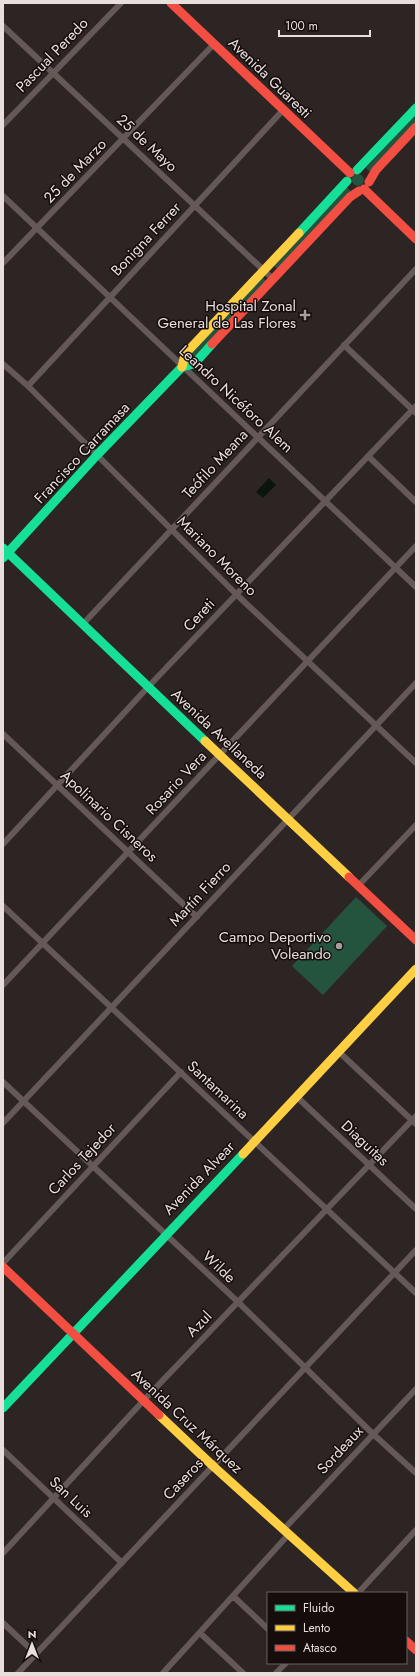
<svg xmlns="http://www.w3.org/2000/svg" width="419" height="1676" viewBox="0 0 419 1676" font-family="Jost,sans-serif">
<rect width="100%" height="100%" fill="#2d2524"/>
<path fill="#25543e" d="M416,114V123L370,172L366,168Z
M352 180a6 6 0 1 1 12 0a6 6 0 1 1-12 0Z
M346,187L351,191L277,269L273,265Z
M262,277L266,281L192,359L188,355Z
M356,897L387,926L323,995L292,966Z"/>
<path fill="#0a150e" d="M269,478L276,485L263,498L256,492Z"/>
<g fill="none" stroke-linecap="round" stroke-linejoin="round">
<path stroke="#655957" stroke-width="6" d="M3,26L273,279
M3,125L121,3
M3,196L416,587
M3,263L214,44
M344,345L416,413
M3,364L28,386L236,594L416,763
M28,386L284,109
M368,456L416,502
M82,625L416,269
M3,734L197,917
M3,844L148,687L416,406
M358,886L416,825
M3,906L416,1293
M3,985L416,546
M339,1052L416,1124
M3,1082L238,1302L373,1434L416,1473
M297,1097L416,1209
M3,1123L416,683
M3,1263L181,1072
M3,1450L122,1563
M284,1529L416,1389
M3,1553L144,1400L416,1116
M358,1593L416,1530
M233,1596L268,1629
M3,1623L36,1654
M200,1633L243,1673
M18,1673L416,1250
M163,1673L289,1534
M276,1673L286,1663"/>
<path stroke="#16e098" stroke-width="9" d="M357,170L416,108
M299,233L347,181
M3,548L205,741
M3,558L97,455L182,367L194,364L212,344
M3,1408L243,1154"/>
<path stroke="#ffcf43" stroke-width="9" d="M182,367L185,354L299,233
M205,741L349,877
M243,1154L416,969
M159,1415L213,1466L354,1593"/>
<path stroke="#f24e42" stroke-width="9" d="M171,3L350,173
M369,182L376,170L416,127
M364,189L416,239
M212,344L350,197L359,191
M349,877L416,940
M3,1267L159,1415
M406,1641L416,1650"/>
</g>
<g fill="#a79d9c" stroke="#140d0c" stroke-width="1.5">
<path d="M303 309h4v4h4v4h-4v4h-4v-4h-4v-4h4z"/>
<circle cx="339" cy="946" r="4"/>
</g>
<g text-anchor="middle" stroke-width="3" stroke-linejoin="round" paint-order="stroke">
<g font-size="15" fill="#e8dedc" stroke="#140d0c">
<text transform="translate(52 55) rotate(-46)" y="5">Pascual Peredo</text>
<text transform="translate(270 78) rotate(44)" y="5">Avenida Guaresti</text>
<text transform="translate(147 143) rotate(43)" y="5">25 de Mayo</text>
<text transform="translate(75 171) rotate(-46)" y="5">25 de Marzo</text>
<text transform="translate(146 239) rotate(-47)" y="5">Bonigna Ferrer</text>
<text transform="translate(236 399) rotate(43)" y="5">Leandro Nicéforo Alem</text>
<text transform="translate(82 453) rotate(-47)" y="5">Francisco Carramasa</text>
<text transform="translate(215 464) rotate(-47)" y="5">Teófilo Meana</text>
<text transform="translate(217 556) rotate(45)" y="5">Mariano Moreno</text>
<text transform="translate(199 615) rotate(-47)" y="5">Cereti</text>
<text transform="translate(219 734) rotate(43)" y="5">Avenida Avellaneda</text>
<text transform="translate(176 783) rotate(-47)" y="5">Rosario Vera</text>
<text transform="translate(109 816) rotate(43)" y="5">Apolinario Cisneros</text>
<text transform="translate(200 894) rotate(-47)" y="5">Martín Fierro</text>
<text transform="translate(218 1090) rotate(43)" y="5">Santamarina</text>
<text transform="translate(365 1143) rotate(43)" y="5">Diaguitas</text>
<text transform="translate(82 1159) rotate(-47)" y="5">Carlos Tejedor</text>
<text transform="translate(199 1178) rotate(-46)" y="5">Avenida Alvear</text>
<text transform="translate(219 1267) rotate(43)" y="5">Wilde</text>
<text transform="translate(199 1324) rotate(-46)" y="5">Azul</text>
<text transform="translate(187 1421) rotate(43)" y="5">Avenida Cruz Márquez</text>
<text transform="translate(340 1450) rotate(-47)" y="5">Sordeaux</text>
<text transform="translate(183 1479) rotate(-47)" y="5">Caseros</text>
<text transform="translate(71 1497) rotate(43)" y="5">San Luis</text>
</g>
<g font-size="15" fill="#e8dedc" stroke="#140d0c" text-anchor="end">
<text x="296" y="311">Hospital Zonal<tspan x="296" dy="17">General de Las Flores</tspan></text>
<text x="331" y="942">Campo Deportivo<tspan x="331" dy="17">Voleando</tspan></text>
</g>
</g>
<rect width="419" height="1676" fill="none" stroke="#e8dedc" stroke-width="8"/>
<rect x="267" y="1592" width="140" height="72" fill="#140d0c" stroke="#69615f"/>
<rect x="275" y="1605" width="20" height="6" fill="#16e098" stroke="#69615f"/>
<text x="303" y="1612" font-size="12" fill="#e8dedc">Fluido</text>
<rect x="275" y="1625" width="20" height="6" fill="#ffcf43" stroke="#69615f"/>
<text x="303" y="1632" font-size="12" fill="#e8dedc">Lento</text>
<rect x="275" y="1645" width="20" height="6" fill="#f24e42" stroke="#69615f"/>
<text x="303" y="1652" font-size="12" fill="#e8dedc">Atasco</text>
<g transform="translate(32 1644)" stroke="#140d0c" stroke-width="3" paint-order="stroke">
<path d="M0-3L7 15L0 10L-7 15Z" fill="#e8dedc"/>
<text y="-6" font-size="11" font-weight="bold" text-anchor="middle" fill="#e8dedc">N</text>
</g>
<path d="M279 30v6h91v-6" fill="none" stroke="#e8dedc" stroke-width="2"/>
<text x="285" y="30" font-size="12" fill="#e8dedc" stroke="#140d0c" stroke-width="3" paint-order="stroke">100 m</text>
</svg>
